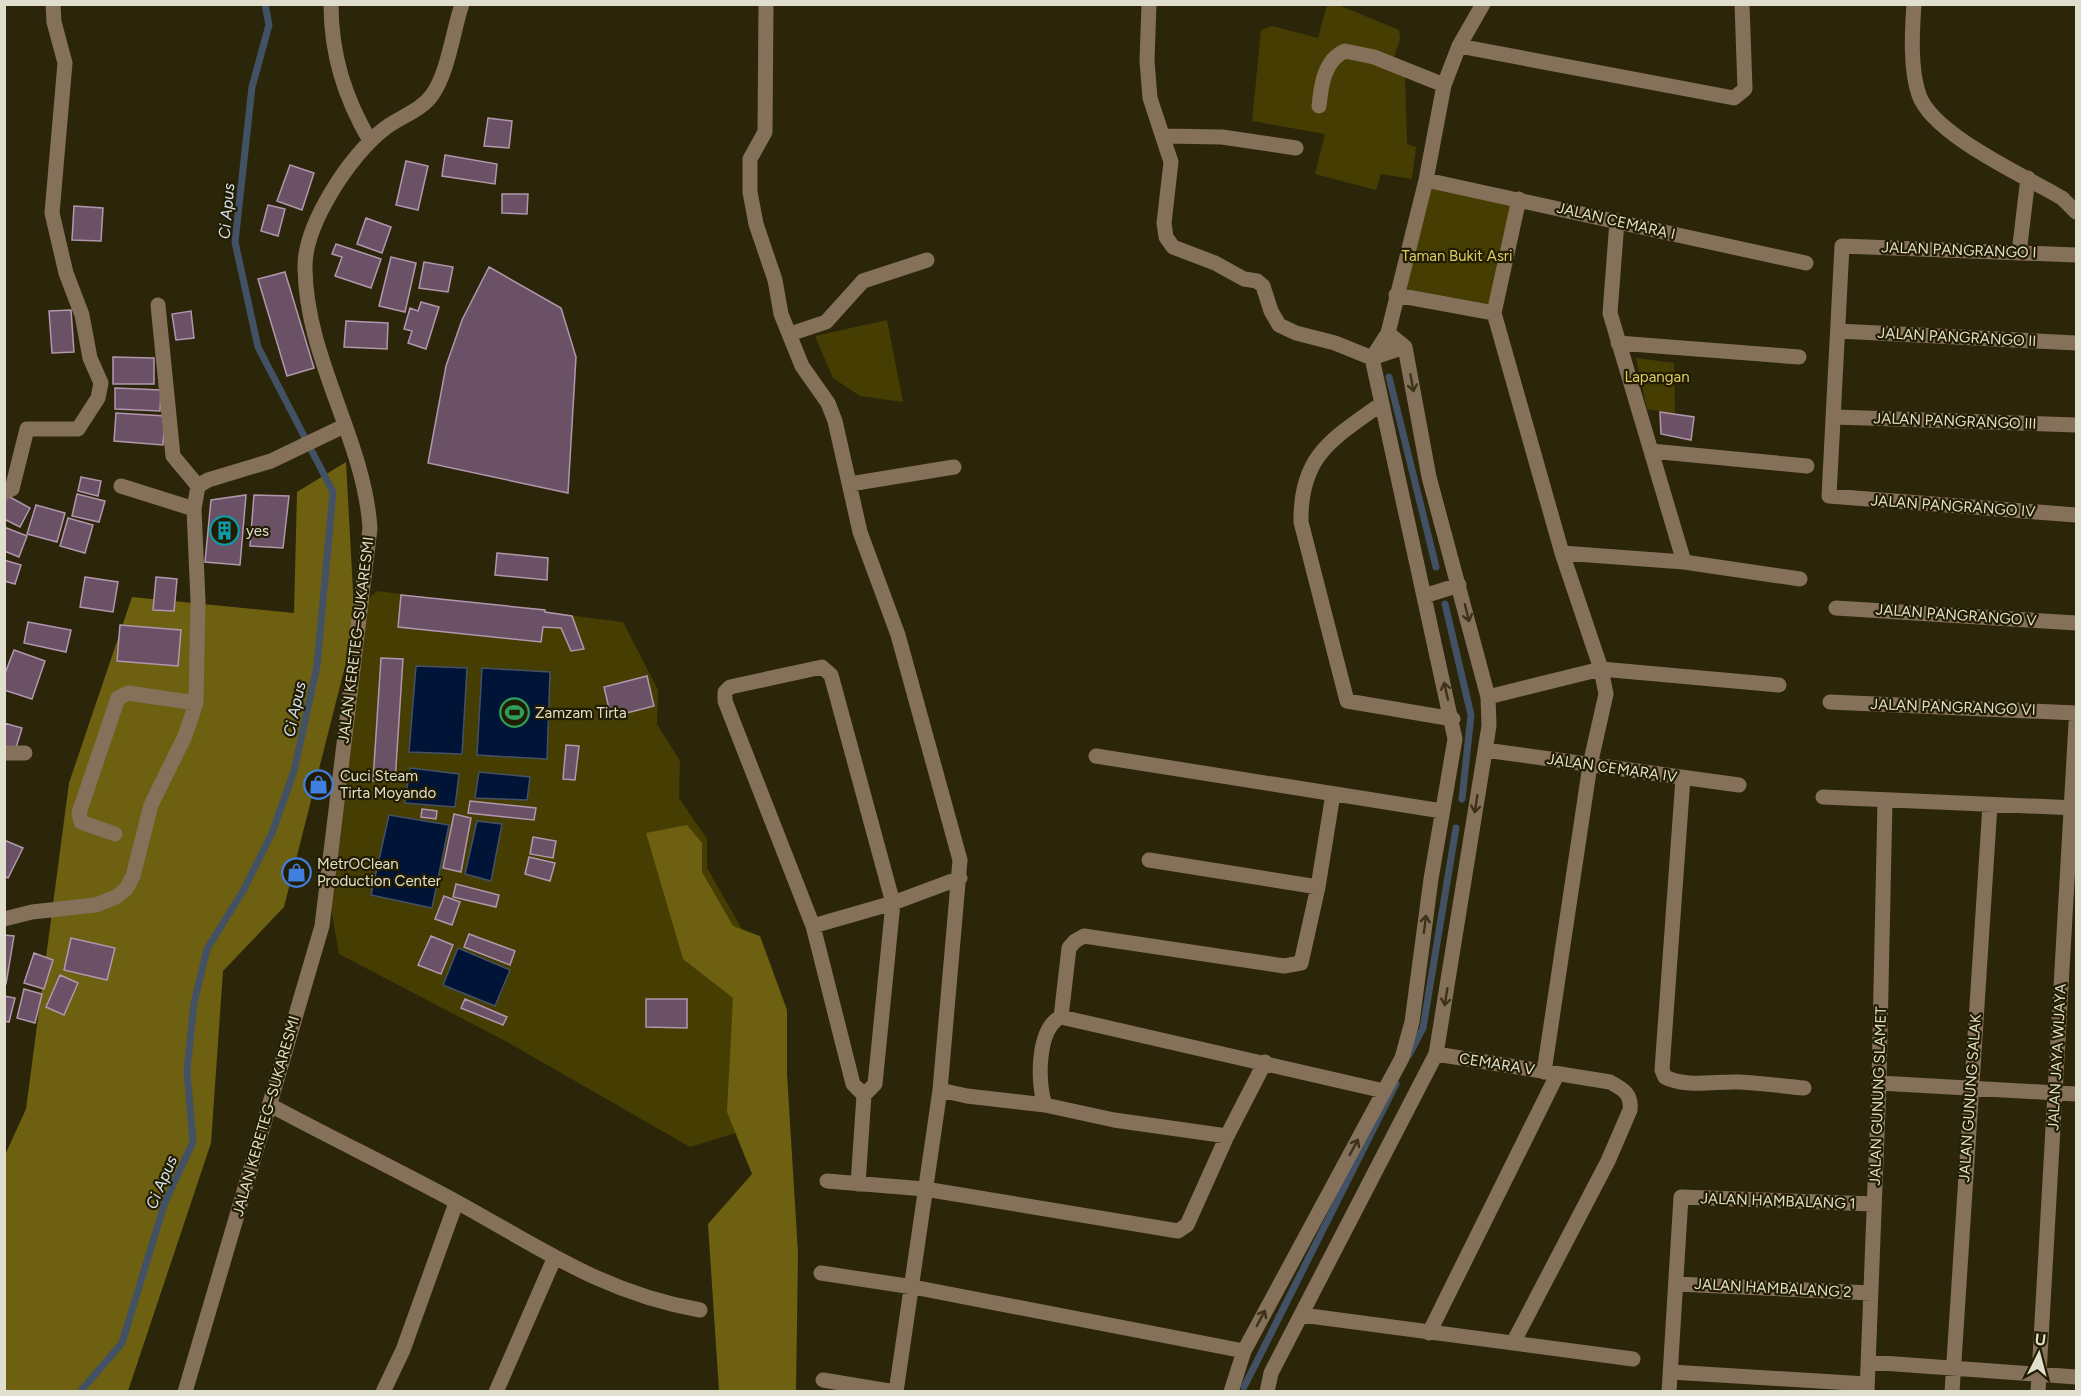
<svg xmlns="http://www.w3.org/2000/svg" width="2081" height="1396" viewBox="0 0 2081 1396" font-family="Figtree,sans-serif">
<rect width="100%" height="100%" fill="#2b2609"/>
<path fill="#463d02" d="M1336,4L1399,30L1400,39L1391,66L1405,74L1407,144L1416,147L1412,179L1381,174L1376,190L1315,174L1325,134L1252,121L1261,30L1272,26L1318,38L1327,5Z
M1426,180L1519,199L1494,313L1396,295Z
M887,320L903,402L860,396L833,378L815,336Z
M1636,358L1674,363L1675,414L1647,409Z
M377,591L623,622L658,690L657,724L680,761L679,798L707,839V868L770,978L782,1119L690,1147L509,1043L339,954L327,885L360,605Z"/>
<path fill="#6d6011" d="M346,462L355,627L284,907L223,971L211,1143L128,1391L5,1392V1155L26,1109L69,783L132,597L294,613L297,492Z
M687,825L702,843V872L733,926L760,936L787,1010V1074L798,1253L796,1391H719L708,1224L752,1174L727,1112L733,998L683,959L646,833Z"/>
<path fill="#001438" stroke="#435165" stroke-width="1.5" d="M416,666L467,668L462,754L409,752Z
M482,668L550,672L547,759L477,755Z
M410,768L459,774L455,807L405,803Z
M479,772L530,777L527,800L475,798Z
M389,815L449,825L432,908L371,895Z
M477,821L502,824L491,881L465,874Z
M458,948L510,970L495,1006L443,985Z"/>
<g fill="none" stroke-linecap="round" stroke-linejoin="round">
<path stroke="#435165" stroke-width="7" d="M1389,377L1436,567
M1445,604L1471,715L1462,799
M1409,1055L1423,1028L1456,828
M1244,1387L1396,1084
M80,1392L122,1343L165,1202L193,1142L187,1071L194,1003L207,949L243,891L272,833L294,771L317,666L333,492L258,347L235,242L252,87L269,25L265,4"/>
</g>
<path fill="#6a5166" stroke="#b296ad" stroke-width="1.5" d="M488,118L512,121L509,148L484,146Z
M445,155L497,164L495,184L442,176Z
M406,161L428,166L418,210L396,205Z
M290,165L314,173L302,210L277,201Z
M502,194H528L527,214L502,213Z
M268,205L285,209L278,236L261,231Z
M74,206L103,208L101,241L72,240Z
M366,218L391,227L382,253L357,244Z
M336,244L381,259L371,288L335,276L342,257L332,254Z
M391,257L416,263L405,312L379,306Z
M424,262L453,267L448,292L419,288Z
M489,267L561,308L576,357L568,493L428,463L446,366L462,320Z
M285,272L314,368L287,376L258,279Z
M421,302L439,307L426,349L408,343L412,331L404,329L410,308L418,311Z
M71,310L74,352L52,353L49,311Z
M191,311L194,338L176,340L172,314Z
M346,321L388,323L387,349L344,347Z
M113,357L154,358V384H113Z
M115,388L161,390L160,411L115,409Z
M1660,412L1694,417L1691,440L1661,434Z
M116,413L165,416L163,445L114,441Z
M81,477L101,481L98,496L78,491Z
M77,494L105,501L99,522L72,516Z
M6,495L30,508L20,527L4,519Z
M246,495L240,565L205,562L211,500Z
M254,495L289,496L283,548L250,546Z
M36,505L65,513L57,542L27,534Z
M68,518L93,525L85,553L60,546Z
M4,527L27,536L19,557L4,551Z
M497,553L548,558L547,580L495,575Z
M4,560L21,565L15,584L4,581Z
M85,577L118,582L113,612L80,607Z
M156,577L177,579L174,611L153,610Z
M401,595L545,610V612L572,616L584,649L571,651L561,628L543,627L541,642L398,627Z
M28,622L71,630L66,652L24,643Z
M120,625L181,630L178,666L117,661Z
M14,650L45,661L32,699L4,690V676Z
M381,658L403,659L395,782L373,781Z
M647,676L654,706L611,717L604,687Z
M4,723L22,728L15,751L4,748Z
M566,745L579,746L575,780L563,779Z
M470,801L536,808L534,820L468,813Z
M422,809L437,811L436,819L421,817Z
M454,814L471,818L461,872L443,868Z
M533,837L556,841L553,858L530,854Z
M4,840L23,848L8,878L4,876Z
M529,857L555,863L550,881L525,874Z
M456,884L499,895L496,907L453,897Z
M444,896L460,902L452,925L435,919Z
M469,934L515,951L510,965L464,947Z
M4,935L14,936L6,984H4Z
M431,936L453,945L441,974L418,965Z
M71,938L115,948L107,980L64,970Z
M34,953L53,960L44,989L24,983Z
M60,975L78,983L64,1015L46,1007Z
M24,989L42,994L35,1023L17,1018Z
M4,996L15,998L9,1022L4,1021Z
M465,999L507,1017L503,1025L461,1008Z
M646,999H687V1028L646,1027Z"/>
<g fill="none" stroke-linecap="round" stroke-linejoin="round">
<path stroke="#85705a" stroke-width="15" d="M331,4C331,55 345,98 370,141
M766,4L765,132L750,159V192L756,224L775,280L781,314L802,366L828,403L835,421L860,532L898,635L960,860L940,1090L896,1392
M1149,4L1147,61L1150,98L1171,162L1164,223L1166,237L1173,247L1215,263L1244,279L1257,281L1263,286L1271,311L1279,325L1296,333L1335,343L1372,358L1405,347
M1914,4C1912,32 1910,69 1919,95C1933,135 2025,176 2062,198L2076,212
M1459,46L1734,98L1745,89L1742,4
M1319,106C1321,86 1324,60 1345,51L1374,57L1444,85
M1163,136L1222,137L1296,148
M1426,180L1806,263
M1617,221L1610,313L1684,562
M2019,253L2028,178
M2076,255L1842,246L1829,496L2076,515
M1396,295L1494,313
M158,305L173,456L198,486
M1838,331L2076,343
M790,334L826,322L863,281L927,260
M1618,343L1799,357
M1381,404C1332,439 1300,456 1301,522L1347,701L1453,719
M1834,417L2076,425
M1651,451L1807,466
M850,484L954,467
M121,486L194,509
M4,492L12,489L27,429H78L98,398L101,383L90,358L82,315L66,273L52,213L65,63L54,22L53,4
M1562,553L1684,562L1800,579
M1424,596L1459,585
M1836,608L2076,623
M1488,697L1601,669L1562,553L1494,313L1519,199
M1830,702L2076,713
M1485,750L1739,785
M4,753H25
M1096,756L1442,811
M1683,778L1662,1070L1665,1077C1686,1088 1716,1081 1739,1082C1761,1083 1782,1086 1804,1088
M1823,797L2076,808
M115,834L81,822L79,813L118,698L128,693L196,703
M1149,860L1318,887
M4,919L32,912L96,905L116,897L126,889L133,876L151,805L185,736L196,703L198,601L194,509L198,486L208,480L271,461L344,426
M813,926L853,1084L864,1095
M1061,1017L1384,1091
M1436,1054L1610,1082C1623,1089 1632,1094 1630,1110L1608,1161L1513,1343
M1544,1072L1590,765L1606,694L1601,669L1779,685
M1879,1083L2076,1094
M940,1090L967,1096L1045,1105
M270,1105C335,1140 400,1171 464,1206C545,1251 607,1294 700,1310
M1227,1136L1114,1120L1045,1105C1037,1083 1037,1028 1061,1017L1069,948L1075,941L1084,936L1284,966L1301,963L1318,887L1333,794
M827,1181L925,1189L1178,1231L1187,1225L1227,1136L1265,1062
M858,1184L864,1095L875,1084L893,903L813,926L725,701V692L730,687L822,667L831,675L893,903L960,878
M821,1273L913,1287L1244,1351
M1676,1284L1871,1293
M1302,1315L1633,1359
M1429,1333L1557,1075
M1868,1362L2076,1377
M1671,1372L1867,1384
M823,1380L895,1392
M185,1392L322,926L370,528C364,439 306,359 305,268C304,225 350,155 384,129C399,117 421,111 432,95C448,73 453,31 462,4
M383,1392L403,1350L456,1203
M496,1392L554,1259
M1231,1392L1244,1351L1402,1058L1412,1022L1431,879L1455,739L1372,358L1388,333L1426,180L1444,85L1459,46L1483,4
M1267,1392L1271,1373L1436,1054L1489,726L1488,697L1429,477L1405,347L1388,333
M1669,1392L1681,1197L1874,1204
M1867,1392L1879,1083L1885,800
M1952,1392L1990,805
M2038,1392L2076,723"/>
</g>
<defs><path id="oneway-shaft" d="M-6 0H5M1.5-3L5.5 0L1.5 3" fill="none" stroke-width="1.6" stroke-linecap="round" stroke-linejoin="round" transform="scale(1.5)"/></defs>
<g stroke="#3b3217">
<use href="#oneway-shaft" transform="translate(1412 383) rotate(80)"/>
<use href="#oneway-shaft" transform="translate(1467 613) rotate(76)"/>
<use href="#oneway-shaft" transform="translate(1446 691) rotate(-103)"/>
<use href="#oneway-shaft" transform="translate(1476 804) rotate(99)"/>
<use href="#oneway-shaft" transform="translate(1425 924) rotate(-83)"/>
<use href="#oneway-shaft" transform="translate(1446 997) rotate(99)"/>
<use href="#oneway-shaft" transform="translate(1354 1147) rotate(-62)"/>
<use href="#oneway-shaft" transform="translate(1261 1318) rotate(-62)"/>
</g>
<defs>
<symbol id="building-ring" viewBox="-11 -11 22 22"><circle r="9.5" fill="#221d01" stroke="#0f9aa8" stroke-width="1.5"/><path d="M-4-6H4V6H1V3H-1V6H-4ZM-2.5-4.3h1.7v1.8h-1.7ZM.8-4.3h1.7v1.8H.8ZM-2.5-1h1.7V.8h-1.7ZM.8-1h1.7V.8H.8Z" fill="#0f9aa8"/></symbol>
<symbol id="stadium-ring" viewBox="-11 -11 22 22"><circle r="9.5" fill="#221d01" stroke="#2e9e5b" stroke-width="1.5"/><path d="M0-5a6.5 5 0 1 0 0 10a6.5 5 0 1 0 0-10ZM-3.5-1.8h7v3.6h-7Z" fill="#2e9e5b"/></symbol>
<symbol id="shop-ring" viewBox="-11 -11 22 22"><circle r="9.5" fill="#221d01" stroke="#3f7fe0" stroke-width="1.5"/><path d="M-5-2.5h2.3a2.7 3.5 0 0 1 5.4 0H5L5.5 6h-11ZM-1.5-2.5h3a1.5 2.3 0 0 0-3 0Z" fill="#3f7fe0"/></symbol>
</defs>
<g fill-rule="evenodd">
<use href="#building-ring" x="208" y="514" width="33" height="33"/>
<use href="#stadium-ring" x="498" y="696" width="33" height="33"/>
<use href="#shop-ring" x="302" y="768" width="33" height="33"/>
<use href="#shop-ring" x="280" y="856" width="33" height="33"/>
</g>
<g text-anchor="middle" stroke-width="4.5" stroke-linejoin="round" paint-order="stroke">
<g font-size="15" fill="#e0decd" stroke="#221d01">
<text transform="translate(1616 221) rotate(13)" y="5">JALAN CEMARA I</text>
<text transform="translate(1959 250) rotate(2)" y="5">JALAN PANGRANGO I</text>
<text transform="translate(1957 337) rotate(3)" y="5">JALAN PANGRANGO II</text>
<text transform="translate(1955 421) rotate(2)" y="5">JALAN PANGRANGO III</text>
<text transform="translate(1953 506) rotate(4)" y="5">JALAN PANGRANGO IV</text>
<text transform="translate(1956 615) rotate(4)" y="5">JALAN PANGRANGO V</text>
<text transform="translate(356 640) rotate(-83)" y="5">JALAN KERETEG–SUKARESMI</text>
<text transform="translate(1953 707) rotate(2)" y="5">JALAN PANGRANGO VI</text>
<text transform="translate(1612 768) rotate(8)" y="5">JALAN CEMARA IV</text>
<text transform="translate(2057 1057) rotate(-87)" y="5">JALAN JAYA WIJAYA</text>
<text transform="translate(1497 1064) rotate(9)" y="5">CEMARA V</text>
<text transform="translate(1878 1096) rotate(-88)" y="5">JALAN GUNUNG SLAMET</text>
<text transform="translate(1970 1098) rotate(-86)" y="5">JALAN GUNUNG SALAK</text>
<text transform="translate(266 1116) rotate(-74)" y="5">JALAN KERETEG–SUKARESMI</text>
<text transform="translate(1778 1201) rotate(2)" y="5">JALAN HAMBALANG 1</text>
<text transform="translate(1773 1288) rotate(3)" y="5">JALAN HAMBALANG 2</text>
</g>
<g font-size="15" fill="#ddcb65" stroke="#221d01">
<text x="1457" y="261">Taman Bukit Asri</text>
<text x="1657" y="382">Lapangan</text>
</g>
<g font-size="15" fill="#e0decd" stroke="#221d01" text-anchor="start">
<text x="246" y="536">yes</text>
<text x="535" y="718">Zamzam Tirta</text>
<text x="340" y="781">Cuci Steam<tspan x="340" dy="17">Tirta Moyando</tspan></text>
<text x="317" y="869">MetrOClean<tspan x="317" dy="17">Production Center</tspan></text>
</g>
<g font-size="16" font-style="italic" fill="#d5e0f0" stroke="#221d01">
<text transform="translate(226 211) rotate(-85)" y="6">Ci Apus</text>
<text transform="translate(294 709) rotate(-78)" y="6">Ci Apus</text>
<text transform="translate(161 1182) rotate(-67)" y="6">Ci Apus</text>
</g>
</g>
<rect width="2081" height="1396" fill="none" stroke="#e0decd" stroke-width="12"/>
<g transform="translate(2039 1354) rotate(6)" stroke="#221d01" stroke-width="4.5" paint-order="stroke">
<path d="M0-4.5L10 22L0 15L-10 22Z" fill="#e0decd"/>
<text y="-9" font-size="16" font-weight="bold" text-anchor="middle" fill="#e0decd">U</text>
</g>
</svg>
